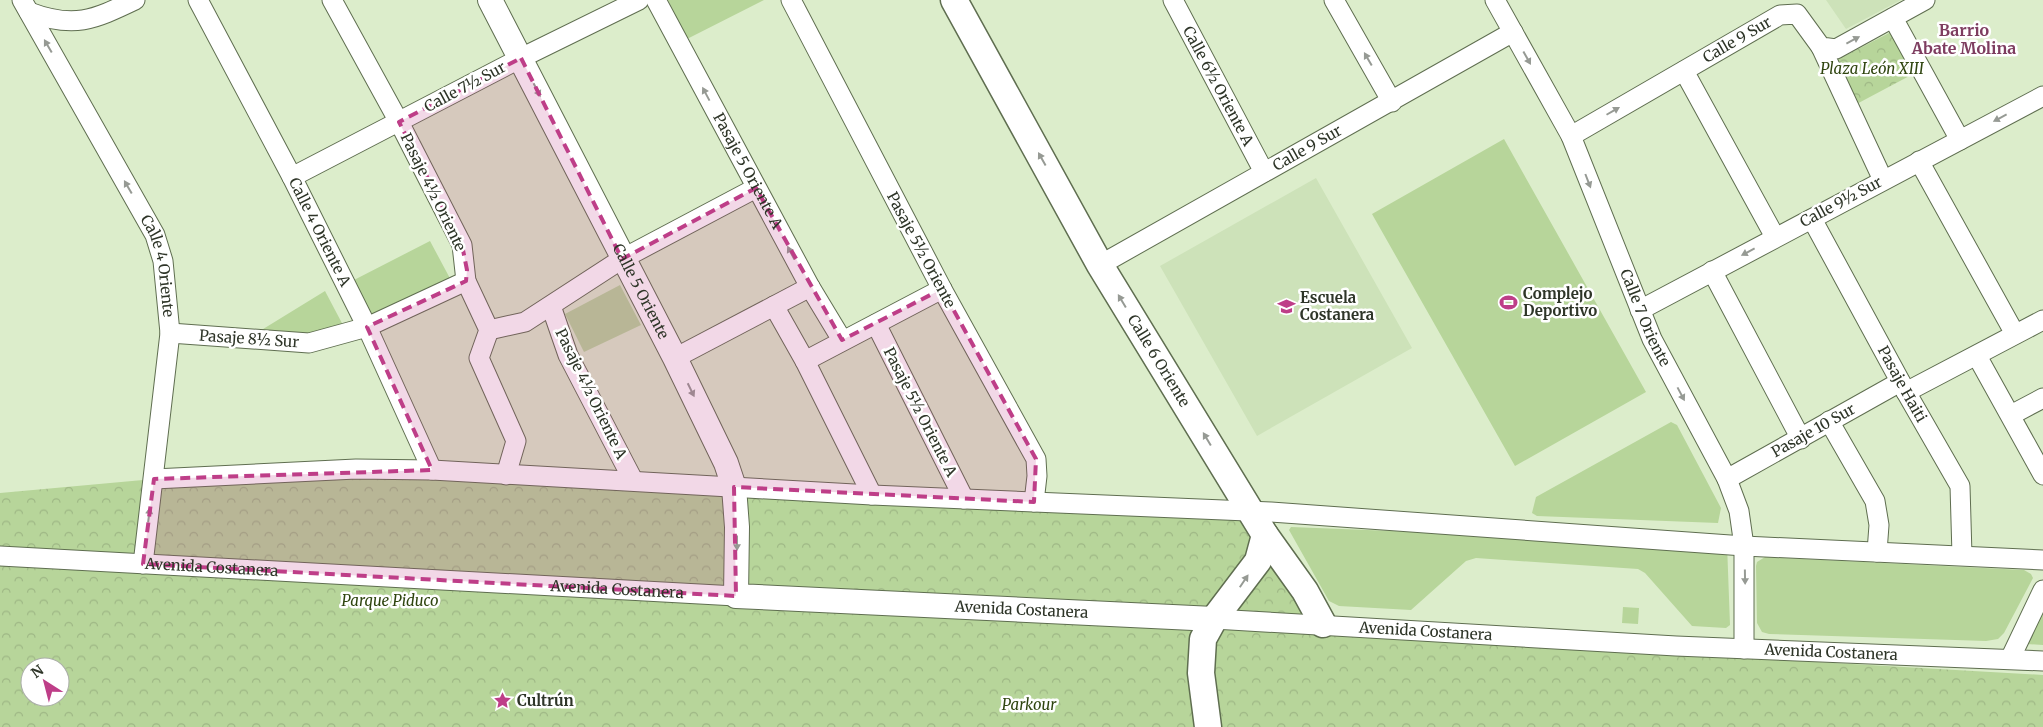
<svg xmlns="http://www.w3.org/2000/svg" width="2043" height="727" viewBox="0 0 2043 727" font-family="Merriweather,serif">
<defs>
<pattern id="park-crowns" width="20" height="18" patternUnits="userSpaceOnUse" patternTransform="scale(1.25)"><rect width="20" height="18" fill="#b7d59a"/><path d="M2 6a3 3 0 1 1 6 0M12 15a3 3 0 1 1 6 0" fill="none" stroke="#9eb785"/></pattern>
</defs>
<rect width="100%" height="100%" fill="#dcedcb"/>
<path fill="#cde2b9" d="M1826,0H1901L1846,29Z
M1316,178L1412,348L1257,436L1160,266Z"/>
<path fill="#b7d59a" d="M668,0H764L687,39Z
M1504,139L1646,392L1515,466L1372,214Z
M430,241L453,284L374,320L354,280Z
M620,285L641,325L584,352L565,314Z
M325,291L344,327L299,340L255,334Z
M1671,422L1677,425L1721,508L1718,523L1537,516L1532,513L1536,497Z
M1291,527L1727,544L1730,625L1726,628L1692,626L1645,573L1638,569L1476,558L1466,561L1411,610L1339,606L1329,601L1289,530Z
M1765,557L2024,570L2031,574L2033,578L2004,633L1998,639L1986,641L1769,634L1762,632L1757,623L1756,566L1757,562Z
M1623,607L1639,608L1638,624L1622,623Z
M2043,611V645L2027,644Z"/>
<path fill="url(#park-crowns)" fill-rule="evenodd" d="M1893,31L1915,73L1851,107L1829,64Z
M429,474L1248,515L1328,634L2043,675V727H0V493L154,479ZM30,667H60V697H30Z"/>
<g fill="none" stroke-linecap="round" stroke-linejoin="round">
<defs>
<g id="minor">
<path id="s1" d="M22,0L155,235L163,261L170,333L143,564"/>
<path id="s2" d="M198,0L292,177L367,327L432,470"/>
<path d="M332,0L399,122L462,245L466,281L489,330L479,358L516,441L506,475"/>
<path id="s3" d="M656,0L810,287L842,340"/>
<path d="M791,0L942,289L1036,459L1037,476L1034,502"/>
<path d="M1173,0L1264,172"/>
<path d="M1334,0L1392,102"/>
<path id="s4" d="M1495,0L1571,136L1652,339L1727,479L1739,511L1744,546V649"/>
<path d="M29,12C74,29 93,20 135,0"/>
<path d="M1893,18L1960,140"/>
<path d="M1821,47L1883,180"/>
<path d="M1684,71L1775,237"/>
<path id="s5" d="M1571,136L1780,15L1797,14L1821,47L1836,49L1925,0"/>
<path d="M1919,161L2015,334"/>
<path d="M292,177L521,58L639,0"/>
<path id="s6" d="M1812,219L1906,392L1960,486L1962,555"/>
<path id="s7" d="M1100,265L1513,32"/>
<path d="M1712,271L1801,439"/>
<path d="M551,306L568,355L633,480"/>
<path d="M774,306L805,361L872,495"/>
<path d="M1640,310L2043,96"/>
<path d="M876,324L964,499"/>
<path d="M489,330L525,322L622,259L756,188"/>
<path d="M170,333L309,343L367,327L466,281"/>
<path d="M1977,356L2043,475"/>
<path d="M675,358L810,287"/>
<path d="M805,361L942,289"/>
<path d="M1906,392L2043,320"/>
<path d="M2011,415L2043,398"/>
<path d="M1829,421L1875,501L1879,525L1877,552"/>
<path d="M154,479L356,469L432,470L872,495L1271,512L1744,546L2043,560"/>
<path id="s8" d="M1727,479L1900,382"/>
<path id="s9" d="M0,556L736,596"/>
<path id="s10" d="M1214,619L1676,646L2043,661"/>
<path d="M2010,659L2043,590"/>
</g>
<g id="tertiary">
<path id="s11" d="M490,0L675,358L726,463L734,487L737,527L736,596L1214,619"/>
</g>
<g id="secondary">
<path id="s12" d="M954,0L1100,265L1265,535L1258,561L1214,619L1203,639L1201,673L1208,727"/>
<path d="M1265,535L1305,591L1323,624"/>
</g>
</defs>
<use href="#minor" stroke="#5f6e50" stroke-width="21"/>
<use href="#tertiary" stroke="#5f6e50" stroke-width="26"/>
<use href="#secondary" stroke="#5f6e50" stroke-width="29"/>
<use href="#minor" stroke="#fff" stroke-width="19"/>
<use href="#tertiary" stroke="#fff" stroke-width="24"/>
<use href="#secondary" stroke="#fff" stroke-width="26"/>
</g>
<defs><path id="oneway-solid" d="M-6-.8H1V-3.2L6.5 0L1 3.2V.8H-6Z" transform="scale(1.25)"/></defs>
<g fill="#969a94">
<use href="#oneway-solid" transform="translate(1853 40) rotate(-28)"/>
<use href="#oneway-solid" transform="translate(48 46) rotate(-120)"/>
<use href="#oneway-solid" transform="translate(1527 58) rotate(61)"/>
<use href="#oneway-solid" transform="translate(1368 59) rotate(-120)"/>
<use href="#oneway-solid" transform="translate(537 90) rotate(63)"/>
<use href="#oneway-solid" transform="translate(706 94) rotate(-118)"/>
<use href="#oneway-solid" transform="translate(1613 111) rotate(-30)"/>
<use href="#oneway-solid" transform="translate(2000 118) rotate(152)"/>
<use href="#oneway-solid" transform="translate(1042 159) rotate(-119)"/>
<use href="#oneway-solid" transform="translate(1588 181) rotate(69)"/>
<use href="#oneway-solid" transform="translate(128 187) rotate(-120)"/>
<use href="#oneway-solid" transform="translate(1748 252) rotate(152)"/>
<use href="#oneway-solid" transform="translate(791 253) rotate(-118)"/>
<use href="#oneway-solid" transform="translate(1122 301) rotate(-121)"/>
<use href="#oneway-solid" transform="translate(691 390) rotate(64)"/>
<use href="#oneway-solid" transform="translate(1681 394) rotate(62)"/>
<use href="#oneway-solid" transform="translate(1207 439) rotate(-121)"/>
<use href="#oneway-solid" transform="translate(149 515) rotate(-83)"/>
<use href="#oneway-solid" transform="translate(737 543) rotate(90)"/>
<use href="#oneway-solid" transform="translate(1745 577) rotate(89)"/>
<use href="#oneway-solid" transform="translate(1244 581) rotate(-56)"/>
</g>
<path fill="#be3e88" fill-opacity="0.2" stroke="#be3e88" stroke-width="4" stroke-dasharray="10 6" stroke-linejoin="round" d="M521,58L622,259L756,188L842,340L942,289L1036,459L1034,502L734,487L736,596L143,564L154,479L432,470L367,327L466,281L467,270L462,245L399,122Z"/>
<defs>
<symbol id="stadium-bare" viewBox="-9 -9 18 18"><path d="M0-5a6.5 5 0 1 0 0 10a6.5 5 0 1 0 0-10ZM-3.5-1.8h7v3.6h-7Z" fill="#be3e88" stroke="#fff" stroke-width="2.5" paint-order="stroke"/></symbol>
<symbol id="school-bare" viewBox="-9 -9 18 18"><path d="M0-5L7-2L0 1L-7-2ZM-4 1L0 2.5L4 1V4Q0 6-4 4Z" fill="#be3e88" stroke="#fff" stroke-width="2.5" paint-order="stroke"/></symbol>
<symbol id="sight-bare" viewBox="-9 -9 18 18"><path d="M0-6L1.8-2.2L6-1.7L2.9 1.2L3.7 5.4L0 3.3L-3.7 5.4L-2.9 1.2L-6-1.7L-1.8-2.2Z" fill="#be3e88" stroke="#fff" stroke-width="2.5" paint-order="stroke"/></symbol>
</defs>
<g fill-rule="evenodd">
<use href="#stadium-bare" x="1496" y="290" width="25" height="25"/>
<use href="#school-bare" x="1274" y="294" width="25" height="25"/>
<use href="#sight-bare" x="490" y="688" width="25" height="25"/>
</g>
<g text-anchor="middle" stroke-width="5" stroke-linejoin="round" paint-order="stroke">
<g font-size="15" fill="#2e3528" stroke="#fff">
<text dy="5" stroke="none"><textPath href="#s5" startOffset="192">Calle 9 Sur</textPath></text>
<text transform="translate(1218 86) rotate(62)" y="5">Calle 6½ Oriente A</text>
<text transform="translate(465 87) rotate(-28)" y="5">Calle 7½ Sur</text>
<text dy="5" stroke="none"><textPath href="#s7" startOffset="238">Calle 9 Sur</textPath></text>
<text dy="5" stroke="none"><textPath href="#s3" startOffset="194">Pasaje 5 Oriente A</textPath></text>
<text transform="translate(433 192) rotate(64)" y="5">Pasaje 4½ Oriente</text>
<text transform="translate(1841 202) rotate(-28)" y="5">Calle 9½ Sur</text>
<text dy="5" stroke="none"><textPath href="#s2" startOffset="262">Calle 4 Oriente A</textPath></text>
<text transform="translate(921 250) rotate(62)" y="5">Pasaje 5½ Oriente</text>
<text dy="5" stroke="none"><textPath href="#s1" startOffset="301">Calle 4 Oriente</textPath></text>
<text dy="5" stroke="none"><textPath href="#s11" startOffset="328">Calle 5 Oriente</textPath></text>
<text dy="5" stroke="none"><textPath href="#s4" startOffset="352">Calle 7 Oriente</textPath></text>
<text transform="translate(249 339) rotate(4)" y="5">Pasaje 8½ Sur</text>
<text dy="5" stroke="none"><textPath href="#s12" startOffset="415">Calle 6 Oriente</textPath></text>
<text dy="5" stroke="none"><textPath href="#s6" startOffset="188">Pasaje Haiti</textPath></text>
<text transform="translate(591 394) rotate(64)" y="5">Pasaje 4½ Oriente A</text>
<text transform="translate(920 412) rotate(63)" y="5">Pasaje 5½ Oriente A</text>
<text dy="5" stroke="none"><textPath href="#s8" startOffset="99">Pasaje 10 Sur</textPath></text>
<text dy="5" stroke="none"><textPath href="#s9" startOffset="212">Avenida Costanera</textPath></text>
<text dy="5" stroke="none"><textPath href="#s9" startOffset="618">Avenida Costanera</textPath></text>
<text dy="5" stroke="none"><textPath href="#s11" startOffset="940">Avenida Costanera</textPath></text>
<text dy="5" stroke="none"><textPath href="#s10" startOffset="212">Avenida Costanera</textPath></text>
<text dy="5" stroke="none"><textPath href="#s10" startOffset="618">Avenida Costanera</textPath></text>
</g>
<g font-size="15" font-style="italic" fill="#2f450f" stroke="#fff">
<text x="1872" y="74">Plaza León XIII</text>
<text x="390" y="606">Parque Piduco</text>
<text x="1029" y="710">Parkour</text>
</g>
<g font-size="15" font-weight="bold" fill="#2e3528" stroke="#fff" text-anchor="start">
<text x="1523" y="299">Complejo<tspan x="1523" dy="17">Deportivo</tspan></text>
<text x="1300" y="303">Escuela<tspan x="1300" dy="17">Costanera</tspan></text>
<text x="517" y="706">Cultrún</text>
</g>
<g font-size="16" font-weight="bold" fill="#7e3d60" stroke="#fff">
<text x="1964" y="36">Barrio<tspan x="1964" dy="18">Abate Molina</tspan></text>
</g>
</g>
<g transform="translate(45 682) rotate(324)"><circle r="24" fill="#ffffff" stroke="#abaea9"/>
<path d="M0-4L9 19L0 12L-9 19Z" fill="#be3e88"/>
<text y="-8" font-size="14" font-weight="bold" text-anchor="middle" fill="#2e3528">N</text>
</g>
</svg>
